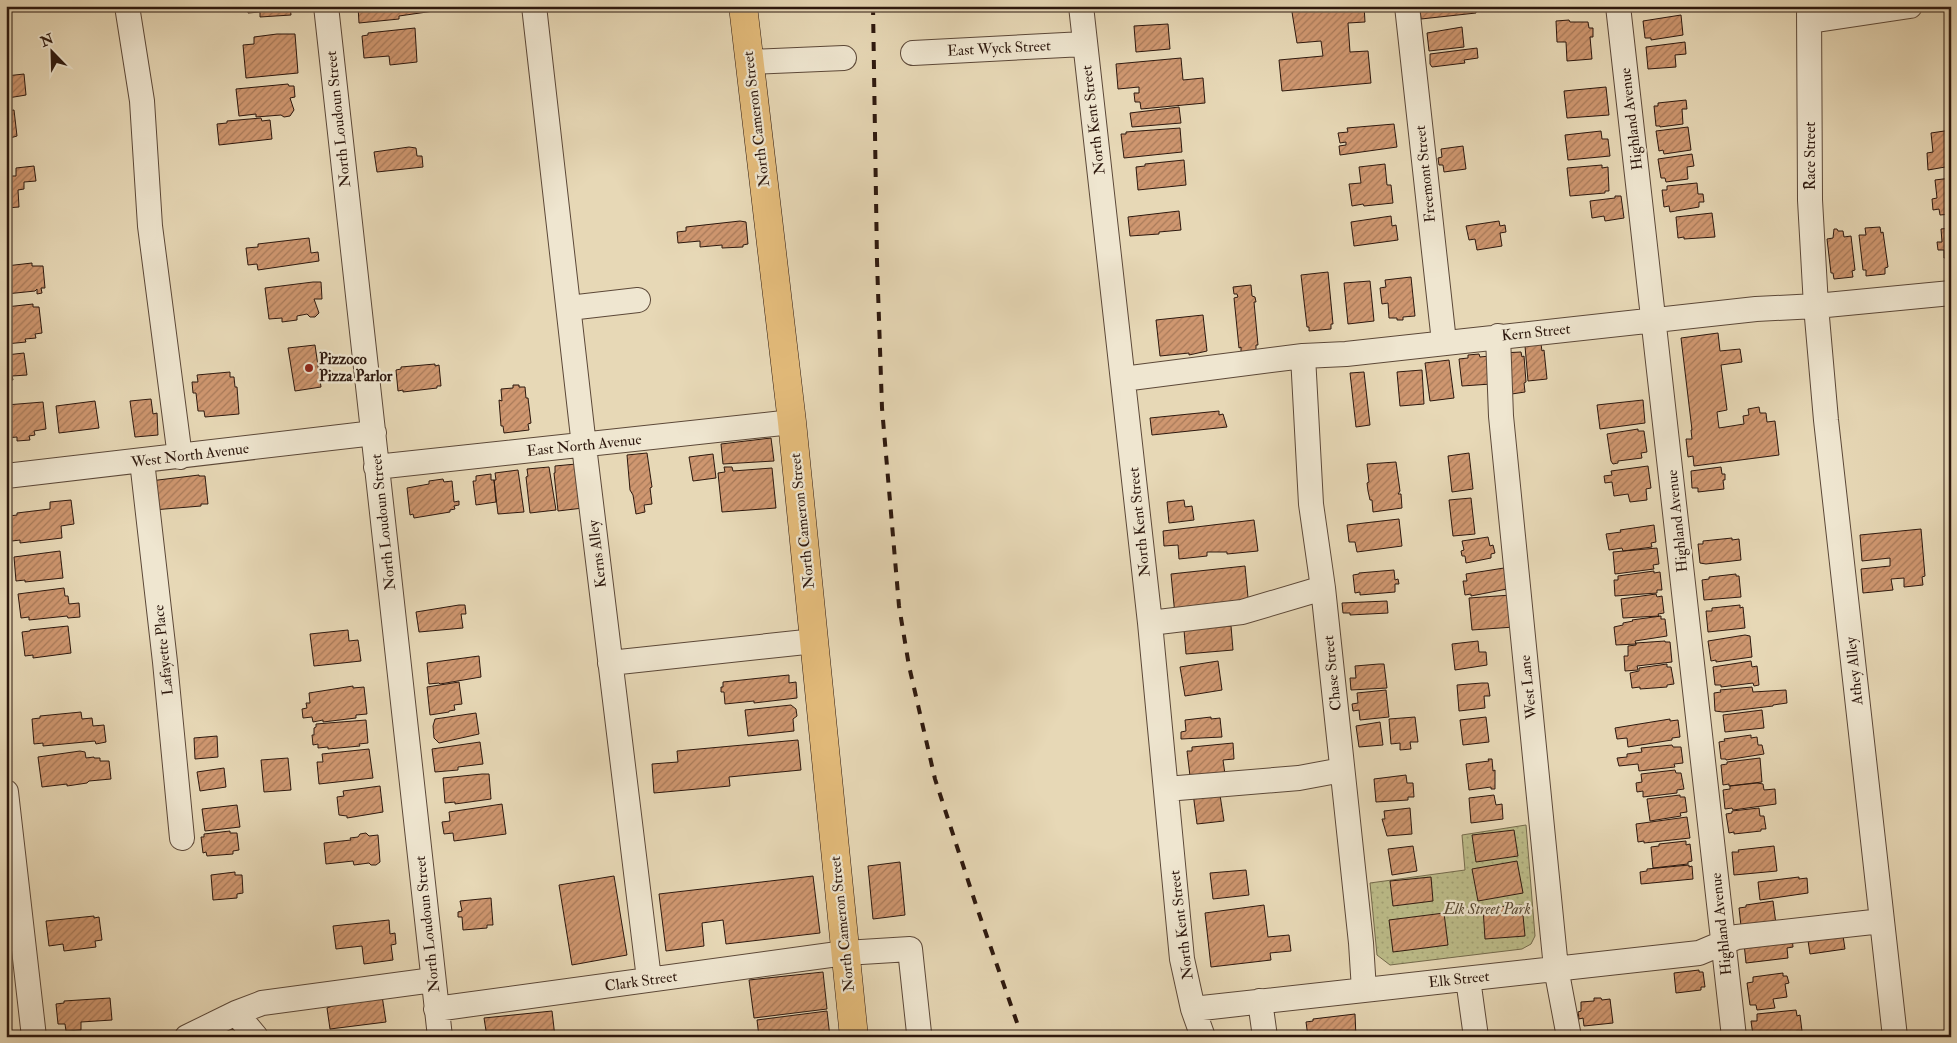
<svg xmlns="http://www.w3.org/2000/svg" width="1957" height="1043" viewBox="0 0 1957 1043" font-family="'IM FELL Double Pica',serif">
<defs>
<pattern id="grass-dots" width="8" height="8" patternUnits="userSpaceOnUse" patternTransform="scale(1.25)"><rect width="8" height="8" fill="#bcbc89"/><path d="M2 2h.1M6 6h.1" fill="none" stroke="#a2a175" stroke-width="1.8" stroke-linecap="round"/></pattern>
<pattern id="building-hatch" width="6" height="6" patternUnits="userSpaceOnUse" patternTransform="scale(1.25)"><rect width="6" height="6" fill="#cf9770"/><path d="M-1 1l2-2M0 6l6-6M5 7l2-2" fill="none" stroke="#a87a5a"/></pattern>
</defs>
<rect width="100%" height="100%" fill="#e7d8b6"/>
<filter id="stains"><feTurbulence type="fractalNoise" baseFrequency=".004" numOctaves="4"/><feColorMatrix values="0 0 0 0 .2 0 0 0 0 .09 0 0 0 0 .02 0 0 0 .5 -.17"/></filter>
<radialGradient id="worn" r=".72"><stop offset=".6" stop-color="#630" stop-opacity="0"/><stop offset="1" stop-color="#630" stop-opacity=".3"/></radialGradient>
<path fill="url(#grass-dots)" stroke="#746a4c" d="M1526,825L1535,936L1531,944L1522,949L1390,965L1377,955L1370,883L1465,870L1462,835Z"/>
<path fill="url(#building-hatch)" stroke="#2d180e" d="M240,6H290L291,15L260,17V12L248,13V8L240,9Z
M358,6H436V7L434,11L399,16V19L359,23Z
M1291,6H1364L1365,22L1348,23L1350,52L1368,51L1371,83L1282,91L1279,60L1323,56L1321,41L1297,43Z
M1425,6H1476V13L1421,19L1420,9L1426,8Z
M1681,15L1683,35L1651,40V38H1645L1643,21Z
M1569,20L1570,22H1588L1589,28H1593V37H1590L1592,59L1567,61L1566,42H1557L1556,21Z
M1168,24L1170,49L1136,52L1134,26Z
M6,25H9L11,40L6,41Z
M1462,27L1464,47L1429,51L1427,33Z
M415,28L417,62L390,65L389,56L364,58L362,36L368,35V33Z
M277,34H295L298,73L246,78L243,45L254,44V37Z
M1685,42L1686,54L1675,55L1676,67L1648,69L1646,47Z
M1477,48L1478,58L1464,60L1465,63L1432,67L1430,64V54Z
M1181,58L1183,80L1203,78L1205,103L1141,109L1140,102H1135L1134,93H1139V87L1118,89L1116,64Z
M24,74L26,95L8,98V102H6V76Z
M288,84L289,86H294L295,97L290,98L294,110L290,116L284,117L281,115L256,117V114L239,116L236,89Z
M1606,87L1609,115L1567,118L1564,91Z
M1686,100L1687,109H1682L1683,124L1660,127V126H1656L1654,106H1658V103Z
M1179,107L1181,123L1132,127L1130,113Z
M14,110L17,136L7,139L6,111Z
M261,118L262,121L270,120L272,139L219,145L217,124L227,123V121Z
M1394,124L1397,147L1340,155L1339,146L1346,145V142L1340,143L1338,133L1348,132L1347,128Z
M1688,127L1691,150L1664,154L1663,150L1659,151L1656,131Z
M1180,128L1182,152L1124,158L1121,134H1126V132Z
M1951,130V166L1928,170L1927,153L1933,152L1931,133Z
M1601,131L1602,139H1608L1610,156L1568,160L1565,135Z
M1463,146L1466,169L1444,172L1443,165H1439L1438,158L1442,157L1441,149Z
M409,147L416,148L417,156H422L423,167L377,172L374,152Z
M1692,154L1694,166L1687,167L1688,179L1666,182L1665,178H1661L1658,159Z
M1184,160L1186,185L1138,190L1136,167L1145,166V164Z
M1385,164L1387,185H1391L1393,203L1364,206L1363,204L1352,206L1349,184L1361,183L1359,167Z
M1602,165V168L1608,167L1609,191H1605V193L1570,196L1567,168Z
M34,166L36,181L24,182V189L18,190L19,207L6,208V176H16V168Z
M1951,178V214L1940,215L1939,209L1933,210L1932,199L1937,198L1935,180Z
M1697,183L1698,194H1703L1704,202H1699V207L1670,212L1669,206L1664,207L1662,190H1667V186Z
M1615,196H1621L1624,218L1605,221L1604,216L1592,218L1590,201L1615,198Z
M1179,211L1181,230L1159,232V234L1130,236L1128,217Z
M1712,213L1715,237L1684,239V237L1678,238L1676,217Z
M1391,216L1392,226L1396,225L1398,240L1354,246L1351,222Z
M740,221L746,222L748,244L743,245V247L722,248V245L700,247V241L678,243L677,232L686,231V227Z
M1499,221L1500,226L1505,225L1506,232L1500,233L1502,246L1477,250L1475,239L1469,240L1466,226Z
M1880,227L1881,233L1883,232L1888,267L1885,268V274L1866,276V270H1863L1859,235H1866L1865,228Z
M1951,228V257L1944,258V250H1938L1937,242H1942L1941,229Z
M1834,229H1837L1838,231H1843L1844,237L1851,236L1855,270L1852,271L1853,277L1834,279L1833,273H1831L1827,239L1833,238Z
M309,238L311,253L318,252L319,261L258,270L257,264L248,265L246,248L258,247V244Z
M32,263V266H43L45,288H41L42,293L37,294V289L35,291L6,294V266Z
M1328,272L1333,324H1331V329L1309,331V327H1307L1301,275Z
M1411,277L1415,316L1403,317V320H1397V318H1389L1388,303L1382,304L1380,288L1386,287L1385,280Z
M1370,281L1374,321L1348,324L1344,283Z
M313,282H321L322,299H314L319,313L315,317H310L307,314L297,316V320L282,322V318L269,319L265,288Z
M1251,285L1252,296L1255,297L1256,302H1254L1258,345H1256V351L1241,352V347L1239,348L1234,298L1238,297L1237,294H1234L1233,287Z
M33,304V307H39L42,333L35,334L36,338L25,339L26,342L6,344V307Z
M1203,315L1207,351L1189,355V353L1160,356L1156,320Z
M1718,333L1720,351L1740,349L1742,362L1721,365L1727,410L1717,412L1719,428L1744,424L1743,416L1749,415L1748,409L1759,407L1760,413H1766L1767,422L1775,421L1779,455L1694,466L1693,456L1688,457L1686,439H1692L1691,430H1692L1681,338Z
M1541,344L1542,351L1544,350L1547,379L1528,381L1525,346Z
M315,345L321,387L295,391L288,348Z
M1521,352L1522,357L1524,356L1526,382L1524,383L1525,392L1505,395L1501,353Z
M24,353L27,375L12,376L13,380L6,381V355Z
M1479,354L1480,357L1490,356L1491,384L1462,386L1459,359L1468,358V355Z
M1449,360L1454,398L1430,401L1425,363Z
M435,364V366L439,365L441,386H437V388L403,392V390L398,391L396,370L401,369V367Z
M1422,370L1424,404L1400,406L1397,372Z
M230,372V377H234L235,387H237L239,414L205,417L204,411H198L196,393H193L192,382H198L197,375Z
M1364,372L1370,425L1356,427L1350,373Z
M513,385H519V387H525L526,398H528L531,423L528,424L529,430L504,433L503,426H501L499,400L502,401L501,389L513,388Z
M151,399L153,414L157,413L158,435L135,437L130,401Z
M1643,400L1645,423L1600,429L1597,405Z
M95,401L99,428L59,433L56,406Z
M43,402L46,429L34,431L35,435L29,436L30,440L17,441V437L6,438V405Z
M1219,411V415L1223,414L1227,427L1152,435L1150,418Z
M1638,429V431H1644L1647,452L1641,453L1642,458L1618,461V463L1613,464L1611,461L1607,434Z
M771,438L774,461L723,464L721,444Z
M647,453L652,487L650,488L652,504L644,505L645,512L636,514L633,495L630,490L627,455Z
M1469,453L1473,489L1452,492L1448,456Z
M713,454L716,478L693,481L689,457Z
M1396,462L1400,491L1398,494H1401L1402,508L1373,512L1372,500H1370L1368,491L1367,483L1369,482L1367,464Z
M576,464L583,508L558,511L554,473H555V466Z
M1648,466L1651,488L1646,489L1647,500L1630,502L1628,494L1614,496L1612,482L1605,483L1604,476L1612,475L1611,471Z
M549,467L556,510L530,513L526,477L528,476L527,469Z
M724,467H732L733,471L772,468L776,508L722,512L718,473L725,472Z
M1721,467L1722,474H1725V480H1723L1724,489L1698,492V488H1692L1691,471Z
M518,470L524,512L498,514L494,480H496L495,473Z
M491,474V480H494L496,502L476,505L473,481H476V476Z
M199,475V476H205L208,504H201V506L153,510L150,481Z
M443,479L444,482L452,481L454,502L459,501V505L454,506L455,509L450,510V512L414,518L413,514L410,515L407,488L429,484V481Z
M1471,498L1475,534L1453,536L1449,500Z
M71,500L74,524L61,526L62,538L20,543V540L12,541L9,516L17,515V513L50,509V502Z
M1184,500L1185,507L1192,506L1194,520L1169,523L1167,502Z
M1399,519L1402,546L1357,552L1355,542H1349L1347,525Z
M1254,520L1258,551L1227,554V552H1207V556L1179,559L1178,545L1164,546L1163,531Z
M1654,525L1656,542L1651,543L1652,547L1623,551L1622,548L1609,550L1606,534L1621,532L1620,530Z
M1921,529L1925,576L1922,577L1923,585L1904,587V578L1891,579L1893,590L1863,593L1861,569L1890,566V558L1862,561L1860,535Z
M1488,537L1490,546L1493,545L1495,553L1491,554V558L1466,563L1465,556H1462L1461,551L1464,550L1462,541Z
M1732,538V540L1739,539L1741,560L1706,564L1700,563L1698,544H1703V541Z
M1657,548L1659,564L1653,565L1654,569L1615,574L1613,552Z
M60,551L63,578L25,582V580L16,581L14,557Z
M1245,566L1249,608L1175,615L1171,574Z
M1504,568L1507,589L1471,596V594L1465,595L1463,581H1467L1466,574Z
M1394,570L1395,580L1398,579L1399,584H1395V592L1360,595V592L1355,593L1353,575L1359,574V573Z
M1654,571V573L1660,572L1662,590H1657V593L1615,596L1614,580H1618V576Z
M1736,574V576H1739L1741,597L1704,600L1702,580L1709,579V577Z
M64,588L65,596H68L69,604L79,603L80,617L68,618L67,616L29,620V617L21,618L18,594Z
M1656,594L1657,597L1662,596L1664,613L1658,614L1659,616L1623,618L1621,599Z
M1511,595L1514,627L1472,630L1469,598Z
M1387,601L1388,613L1350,615V613H1343L1342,603Z
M459,605H465L466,614H461L463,628L419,632L416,612Z
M1740,605V608L1743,607L1745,628L1708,632L1706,611H1712V608Z
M1661,616V619H1665L1667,636L1635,641L1636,644L1616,645L1614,627L1623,625V623L1633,621L1632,620Z
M68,626L71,653L33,658V655L25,656L22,632L30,631V630Z
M1231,626L1233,650L1186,654L1184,630Z
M348,630L349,641L358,640L361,661L314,666L310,634Z
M1745,635L1750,636L1752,657L1716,662V660L1711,661L1708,641Z
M1478,641L1479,652H1486L1487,665L1455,670L1452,644Z
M1665,641V642H1670L1672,662L1637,666L1638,670L1625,671L1624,656H1628V646L1636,645V643Z
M479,656L481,677L440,684L439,683L429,684L427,663Z
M1218,661L1222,690L1185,696L1180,667Z
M1751,661L1752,667L1757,666L1759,685L1754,686L1753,683L1721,687V685H1715L1713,667Z
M1379,664H1384L1387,688L1351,690L1350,678H1356L1355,666Z
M1667,664V667H1671L1674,684L1667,685V687L1640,689V687L1632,688L1630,673L1639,671V668Z
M789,675V683L796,682L797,698L754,703V701L725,704L724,692H721V687H723V682Z
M459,682L462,704L454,705L455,710L449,711V712L430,715L427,687Z
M1482,683H1488L1490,696H1484L1485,708L1459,711L1457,685Z
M353,686V688L364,687L367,714L356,715V718L323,722V720L313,722L312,717L303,718L302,709L307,708L306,703H310L309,693Z
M1752,687L1753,692L1786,690L1787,703L1773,705V706L1723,712L1715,711L1714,693L1721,692L1720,690Z
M1386,690L1389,717L1360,720L1359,710L1353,711L1352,704L1358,703L1357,693Z
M791,705L796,709L797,716L793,719L794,731L748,736L745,710Z
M1762,710L1764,728L1725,732L1723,715Z
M81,712L82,719L92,718L93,726L104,725L106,742L96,744L95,741L43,746V743L34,744L32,719L40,718V716Z
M476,713L479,734L439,743L434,738L433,726L435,719Z
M1211,717V719L1220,718L1222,737L1181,739V732L1186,731L1185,720Z
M1415,717L1418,742H1410L1411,749L1400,750V743L1391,744L1389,719Z
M1486,717L1489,742L1463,745L1460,720Z
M1670,719V721L1678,720L1680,737L1672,738V740L1628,747L1627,738L1617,739L1615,728Z
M366,720L368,743L359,744L360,746L328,749V747L318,748V744L313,745L312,735H314V728L316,727V724Z
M1380,722L1383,745L1359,747L1356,726Z
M1751,735V738L1757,737L1758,745H1762L1764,754L1726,760V759H1721L1719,742L1725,741L1724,739Z
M217,736L218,757L195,759L194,738Z
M798,740L801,770L729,777L730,786L654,793L652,764L678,762L677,751Z
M480,742L483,764L458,767V770L435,772L432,749Z
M1233,743L1234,759L1223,760L1225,774L1190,776L1187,751H1192V747Z
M1672,745L1673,747H1681L1683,763L1674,764L1675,767L1639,771L1638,764L1619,766L1617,758L1627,757V754L1642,752L1641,748Z
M369,749L373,778L319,784L317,762H323L322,754Z
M80,751L85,752L86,758L94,757V758H100V761H109L111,779L89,781L87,783L67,786V784L42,787L38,757Z
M288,758L291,790L264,792L261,760Z
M1760,758L1762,782L1729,786V784L1723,785L1721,765L1727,764V762Z
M1488,759H1492L1493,771L1495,770V789H1491V787L1469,790L1466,764L1489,761Z
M224,768L226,787L200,791L197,772Z
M1675,770L1676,773H1681L1684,789L1677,790V793L1643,797V791L1637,792L1636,783L1642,782L1641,774Z
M482,774H489L491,799L455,804V802L445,803L443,778Z
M1406,775L1407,783H1413L1414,797H1408V800L1376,802L1374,779Z
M1757,783L1763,784L1764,790L1775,789L1776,804L1733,810L1732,808L1725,809L1723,790L1730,789V786Z
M380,786L383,812L347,818V816L339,815L337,797L344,796L343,791Z
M1193,793L1220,795L1224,821L1197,824Z
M1494,795L1496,805L1502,804L1503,819L1471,823L1469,798Z
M1680,795V797H1685L1687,812L1680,813L1681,816L1650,821L1647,799Z
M502,804L506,834L454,841L453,833L444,834L442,822L450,821L449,812Z
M237,805L240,827L205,831L202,809Z
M1410,808L1412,834L1387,836L1382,819H1385L1384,811Z
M1759,808L1760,816H1764L1766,829H1761V831L1734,834V832L1729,833L1726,814L1732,813V811Z
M1687,817L1690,838L1644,843V841L1638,842L1636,824Z
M1514,830L1518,856L1476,862L1472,835Z
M230,831V833H237L239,850L233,851V854L207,856L206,852L203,853L201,837H204V834Z
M366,833L369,836L378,835L380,862L376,865H371L369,863L354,865L353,861L326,864L324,843L351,840L350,838L358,837L360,834Z
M1686,841V845L1690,844L1692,861L1688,862V864L1653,868L1651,847L1659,846V844Z
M1413,846L1417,871L1392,875L1388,849Z
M1774,846L1777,871L1734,875L1732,852H1739L1738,850Z
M1517,861L1523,893L1478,901L1472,869Z
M900,862L905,915L873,919L868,866Z
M1689,865V867L1692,866L1693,879L1641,884L1640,872L1647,871V869Z
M1246,870L1249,895L1213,899L1210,873Z
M235,872V875H242L243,893L237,894V898L213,900L211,875Z
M614,876L627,955L572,965L559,885Z
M813,876L820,933L726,944L723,920L702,923L704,946L666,951L659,894Z
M1431,877L1433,901L1393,906L1390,881Z
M1799,877V879L1807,878L1808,893L1760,900L1758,882Z
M491,898L493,925H487V928L463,930L462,917H458V912L462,911L460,901Z
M1773,901L1776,924L1741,926L1739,908L1746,907V905Z
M1264,905L1268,937L1289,935L1291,951L1270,953L1271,960L1211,967L1205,913Z
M1522,905L1525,936L1485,939L1483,908Z
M1444,913L1448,945L1393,952L1389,920Z
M94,916V918L99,917L102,940L95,941L96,947L64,951L63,944L49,946L46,921Z
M389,920L390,934L395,933L396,944L391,945L393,960L364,964L362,946L336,949L333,926Z
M1842,929L1845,949L1810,954L1807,934Z
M1792,937L1793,947L1787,948L1788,958L1746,963L1744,943Z
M1699,970V972H1703L1705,987H1701V990L1676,993L1674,973Z
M823,972L827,1009L754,1018L749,980Z
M1783,973V976H1787L1789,983L1785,984L1787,997L1773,999L1775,1008L1757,1010L1756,1005H1750L1747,983L1753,982V977Z
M381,989L386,1022L330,1029L327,1008Z
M110,998L112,1020L81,1022V1030L66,1031L65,1024H58L56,1004L64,1003V1001Z
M1594,998H1601L1602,1000L1610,999L1613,1023L1584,1026L1583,1018L1579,1019L1578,1012L1581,1011V1002L1594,1001Z
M1796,1010L1797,1016L1800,1015L1802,1031L1775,1033L1776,1036L1766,1037L1753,1035L1751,1021H1757V1014Z
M552,1011L555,1037H487L484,1018Z
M827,1011L830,1037H759L757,1020Z
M1355,1014L1356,1037H1308L1306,1022L1313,1021V1019Z"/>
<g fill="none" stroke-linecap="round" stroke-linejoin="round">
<defs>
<path id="minor" d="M127,6L142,101L150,226L180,457
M326,6L440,1037
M534,6L584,446L649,979
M1081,6L1150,623L1182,959L1193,1009L1203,1037
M1407,6L1444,342
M1618,6L1734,1037
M1809,6L1810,200L1816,306L1826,420L1895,1037
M1810,21L1910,6
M913,53L1084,44
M749,62L844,58
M569,308L638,300
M1498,336L1501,416L1556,968L1569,1037
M1303,356L1311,504L1323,588L1361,943L1364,990
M1123,379L1303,356L1346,354L1756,309L1816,306L1951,293
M142,461L165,662L182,838
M376,467L792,422
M6,476L374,433
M1150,623L1242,612L1323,588
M610,663L815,641
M1166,789L1299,778L1342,770
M6,792L34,1037
M1468,979L1476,1037
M1260,1001L1265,1037
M436,1009L845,953L910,949L919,1033
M1193,1009L1699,953L1737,937L1882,921
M236,1013L256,1037
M187,1037L236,1013L262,1003L433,980"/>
<path id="major" d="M743,6L792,422L854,1037"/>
</defs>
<use href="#minor" stroke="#5c4838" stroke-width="26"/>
<use href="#major" stroke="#2d180e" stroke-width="29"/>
<use href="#minor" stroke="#efe6d0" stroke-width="24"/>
<use href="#major" stroke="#e4bc7b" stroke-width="28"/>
<path stroke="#2d180e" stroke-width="4" stroke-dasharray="9 9" stroke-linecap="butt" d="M873,6L877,261L882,408L899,606L909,666L935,779L976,905L1022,1037"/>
</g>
<circle fill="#8f2418" stroke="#efe6d0" stroke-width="2" cx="309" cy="368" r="5"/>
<g text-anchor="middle" stroke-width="4.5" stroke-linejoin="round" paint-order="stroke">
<g font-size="15" fill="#2d180e" stroke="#efe6d0">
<text transform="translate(999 48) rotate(-3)" y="5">East Wyck Street</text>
<text transform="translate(338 119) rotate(-96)" y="5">North Loudoun Street</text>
<text transform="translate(756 119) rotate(-97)" y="5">North Cameron Street</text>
<text transform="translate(1631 119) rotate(-97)" y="5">Highland Avenue</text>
<text transform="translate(1093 120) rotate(-97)" y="5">North Kent Street</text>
<text transform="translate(1810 156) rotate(-90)" y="5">Race Street</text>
<text transform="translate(1425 174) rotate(-96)" y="5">Freemont Street</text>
<text transform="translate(1536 332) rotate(-6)" y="5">Kern Street</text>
<text transform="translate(584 445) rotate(-6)" y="5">East North Avenue</text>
<text transform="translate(190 455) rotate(-7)" y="5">West North Avenue</text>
<text transform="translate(802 521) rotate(-96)" y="5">North Cameron Street</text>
<text transform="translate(1677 521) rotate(-96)" y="5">Highland Avenue</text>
<text transform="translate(383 522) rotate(-96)" y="5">North Loudoun Street</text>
<text transform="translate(1139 522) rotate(-96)" y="5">North Kent Street</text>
<text transform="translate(597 554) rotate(-97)" y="5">Kerns Alley</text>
<text transform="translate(163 650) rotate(-96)" y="5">Lafayette Place</text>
<text transform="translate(1854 671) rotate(-96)" y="5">Athey Alley</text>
<text transform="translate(1332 673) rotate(-96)" y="5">Chase Street</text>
<text transform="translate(1528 687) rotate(-96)" y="5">West Lane</text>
<text transform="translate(427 924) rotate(-96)" y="5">North Loudoun Street</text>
<text transform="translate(842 924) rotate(-96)" y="5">North Cameron Street</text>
<text transform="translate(1721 924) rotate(-96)" y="5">Highland Avenue</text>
<text transform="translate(1181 925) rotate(-97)" y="5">North Kent Street</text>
<text transform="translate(1459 979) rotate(-6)" y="5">Elk Street</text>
<text transform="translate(641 981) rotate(-8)" y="5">Clark Street</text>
</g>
<g font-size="15" font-weight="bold" fill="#2d180e" stroke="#efe6d0" text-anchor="start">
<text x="319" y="364">Pizzoco<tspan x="319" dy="17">Pizza Parlor</tspan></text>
</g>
<g font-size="15" font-style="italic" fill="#584933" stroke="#efe6d0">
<text x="1487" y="914">Elk Street Park</text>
</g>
</g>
<rect width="1957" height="1043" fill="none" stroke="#e7d8b6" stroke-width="25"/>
<rect x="8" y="8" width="1942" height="1028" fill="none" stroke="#2d180e" stroke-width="2.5"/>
<rect x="12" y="12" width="1932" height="1018" fill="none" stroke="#2d180e"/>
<g transform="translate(52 52) rotate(337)" stroke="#efe6d0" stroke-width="4" paint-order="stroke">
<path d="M0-4L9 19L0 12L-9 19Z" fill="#2d180e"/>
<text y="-8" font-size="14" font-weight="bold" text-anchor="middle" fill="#2d180e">N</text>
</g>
<rect width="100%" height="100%" filter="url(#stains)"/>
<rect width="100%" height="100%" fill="url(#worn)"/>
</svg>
